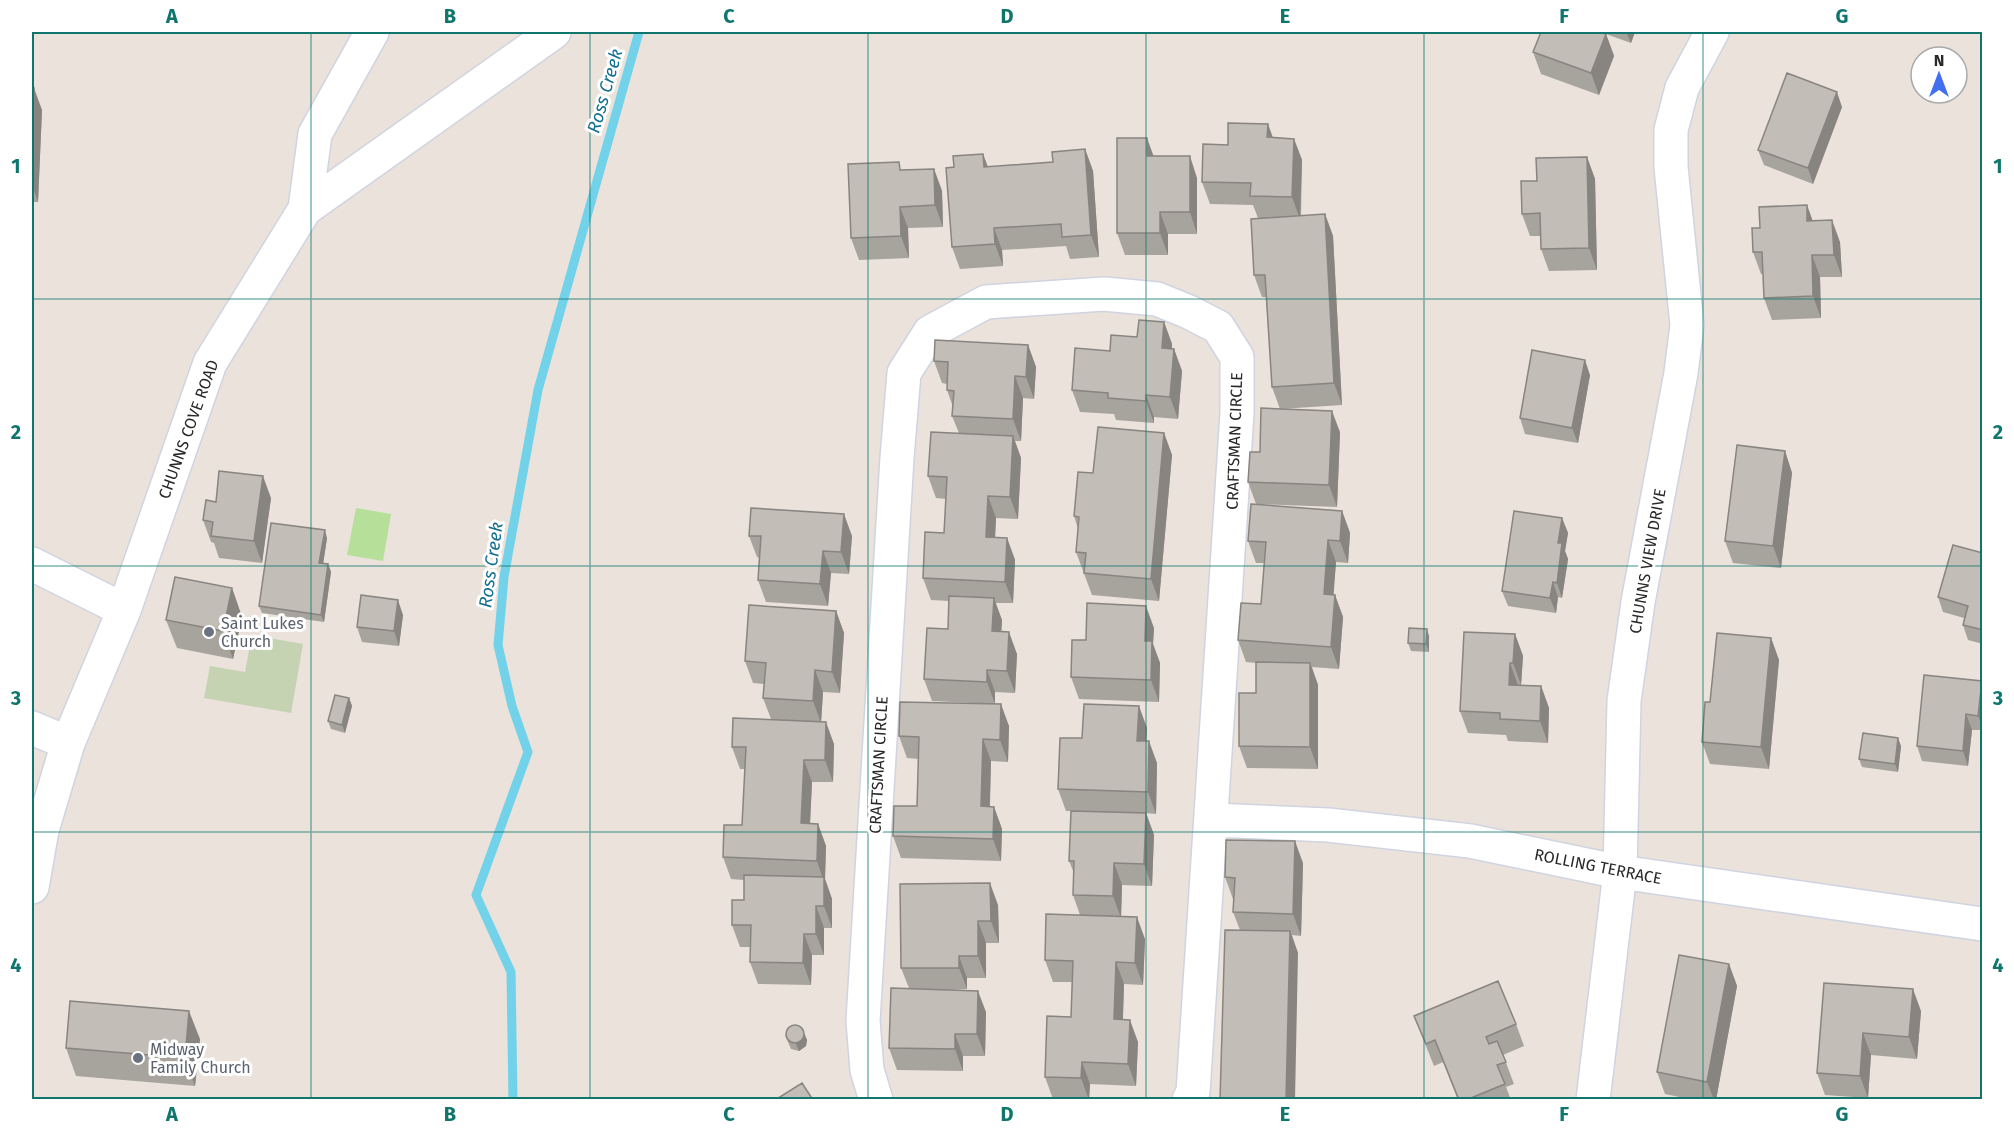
<svg xmlns="http://www.w3.org/2000/svg" width="2014" height="1131" viewBox="0 0 2014 1131" font-family="'Fira Sans',sans-serif">
<rect width="100%" height="100%" fill="#eae2db"/>
<path fill="#b6df99" d="M356,508L391,514L383,561L347,555Z"/>
<path fill="#c5d3b2" d="M252,635L303,644L291,713L204,698L210,666L245,672Z"/>
<g fill="none" stroke-linecap="round" stroke-linejoin="round">
<path stroke="#71d2e9" stroke-width="9" d="M513,1100L511,972L476,895L528,752L512,706L498,645L504,577L538,390L639,32"/>
<defs>
<path id="street" d="M305,209L315,134L372,32
M32,564L124,610
M32,728L68,743
M1212,820L1328,825L1470,841L1620,872L1982,924
M32,887L42,830L68,743L124,610L210,363L305,209L554,32
M876,1100L867,1070L863,1021L897,458L904,373L930,332L986,302L1104,294L1157,299L1189,312L1218,327L1237,357V413L1193,1092L1189,1100
M1593,1100L1620,872L1624,701L1638,602L1681,373L1687,325L1671,167V130L1682,88L1712,32"/>
</defs>
<use href="#street" stroke="#d0d4e1" stroke-width="36"/>
<use href="#street" stroke="#fff" stroke-width="33"/>
</g>
<path fill="#a7a39d" d="M1541,32H1635L1631,43L1606,34L1614,56L1599,95L1541,74L1533,52Z
M32,88L42,110L38,202H32Z
M1842,107L1813,184L1764,165L1758,150Z
M1272,138L1294,139L1302,160L1301,216L1325,214L1333,236L1342,405L1280,409L1272,387L1266,297H1262L1254,275L1258,218L1253,205L1210,204L1202,182L1228,145Z
M1085,149L1093,171L1099,257L1070,259L1066,246L1002,250L1003,266L960,269L952,247L954,167L983,154L988,167L1053,162Z
M1154,156L1197,178V234H1168V255H1125L1117,233Z
M1587,157L1595,179L1597,270L1549,271L1541,249V236H1530L1522,214L1537,181Z
M934,169L942,191L943,227L908,228L909,258L859,260L851,238L902,170Z
M1813,221L1840,242L1842,277H1820L1821,318L1772,320L1764,298L1763,274H1761L1753,252L1760,228Z
M1164,322L1172,344V349H1174L1182,371L1178,419L1154,417V423L1116,420L1114,414L1080,412L1072,390L1110,351Z
M1028,345L1036,367L1034,399L1023,398L1021,441H1015L1021,458L1018,519L996,518L995,538H1007L1015,560L1013,603H995L1002,620L1001,632L1017,654L1015,693L995,692V704L1009,726L1008,762L991,761L990,807H994L1002,829L1001,861L901,858L893,836L917,806L919,759L907,758L899,736L973,703L932,701L924,679L948,629L949,601L931,600L923,578L944,533L946,499L936,498L928,476L959,433L952,416L953,407L947,390V384L942,383L934,361Z
M1590,375L1578,443L1525,434L1520,418Z
M1340,432L1337,507L1256,504L1248,482L1260,452Z
M1164,433L1172,455L1159,601L1092,595L1076,552L1078,529L1074,516L1093,473Z
M1785,451L1792,473L1781,568L1733,563L1725,541Z
M271,498L262,563L219,558L214,543L211,542L203,520L216,502Z
M1342,511L1350,533L1348,563L1336,562L1333,594L1335,595L1343,617L1339,669L1312,667L1318,685V769L1247,768L1239,746L1256,693V663L1246,662L1238,640L1261,604L1264,563H1256L1248,541Z
M1562,518L1568,533L1565,551L1568,559L1562,598L1558,597L1556,613L1508,606L1502,591Z
M749,536H852L849,574L831,573L828,606L766,602L758,580L759,558L757,557Z
M327,538L323,564H328L331,572L324,622L262,613L259,606Z
M1983,553V644L1968,640L1963,625L1964,618L1943,612L1938,597Z
M232,588L242,617L233,659L177,648L166,620Z
M836,611L844,633L840,693L823,692L821,722L834,744L833,782H812L810,823L818,824L826,846L825,879L832,899V928H824V955H812L811,985L758,984L750,962L751,947H740L732,925L744,900V880L731,879L723,857L742,825L745,769H740L732,747L771,719L763,698L764,684L753,683L745,661Z
M403,615L399,646L362,642L357,627Z
M1154,628L1153,644L1160,663L1159,702L1079,699L1071,677L1086,640Z
M1515,634L1523,656L1521,685L1541,686L1549,708L1548,743L1508,741L1506,735L1468,733L1460,711Z
M1429,636V652L1411,651L1408,643Z
M1771,638L1779,660L1769,769L1710,764L1702,742Z
M1982,681L1983,730H1972L1968,766L1922,761L1917,746Z
M349,698L352,706L345,733L331,729L328,721Z
M1147,728L1146,741L1157,763L1156,814L1146,813L1154,835L1152,886L1122,885L1121,917L1145,939L1143,985L1124,984L1123,1020L1138,1042L1136,1086L1090,1084L1089,1100L1053,1099L1045,1077L1071,1017L1072,982H1053L1045,960L1080,915L1073,895L1074,873L1069,861L1071,811H1066L1058,789L1082,738Z
M1901,746L1898,772L1862,767L1859,759Z
M1303,863L1301,936L1292,935L1298,953L1240,930L1233,912L1234,899H1233L1225,877Z
M998,905L999,943H986V978H967V989L948,990L986,1012L985,1056H963V1071L897,1070L889,1048L909,988L901,968Z
M1729,964L1737,986L1716,1100H1694L1665,1094L1657,1072Z
M1824,983L1921,1011L1917,1059L1871,1055L1868,1098L1825,1095L1817,1073Z
M1414,1016L1516,1024L1524,1046L1503,1055L1514,1084L1506,1087L1511,1100H1458L1443,1062L1434,1066Z
M804,1033L807,1040L806,1046L799,1051L791,1049L785,1035Z
M200,1039L195,1086L76,1076L66,1048Z"/>
<path fill="#88847f" d="M1626,32H1635L1631,43Z
M1606,34L1614,56L1599,95L1591,73Z
M34,88L42,110L38,202L32,184V145Z
M1837,92L1842,107L1813,184L1808,168Z
M1268,124L1276,146L1267,137Z
M1147,138L1155,160L1147,156Z
M1294,139L1302,160L1300,219L1292,197Z
M1085,149L1093,171L1099,257L1091,235Z
M983,154L991,176L984,167Z
M1190,156L1197,178V234L1190,212Z
M1587,157L1595,179L1597,270L1589,248Z
M934,169L942,191L943,227L935,205Z
M1807,205L1815,227L1807,221Z
M900,207L908,228L909,258L901,236Z
M1160,212L1168,234V255L1160,233Z
M1325,214L1333,236L1342,405L1334,383Z
M1832,220L1840,242L1842,277L1834,255Z
M994,228L1002,250L1003,266L995,244Z
M1812,255L1820,277L1821,318L1813,296Z
M1164,322L1172,344L1170,370L1162,348Z
M1028,345L1036,367L1034,399L1026,377Z
M1174,349L1182,371L1178,419L1170,397Z
M1585,360L1590,375L1578,443L1572,428Z
M1015,376L1023,398L1021,441L1013,419Z
M1146,395L1154,417V423L1146,401Z
M1332,411L1340,432L1337,507L1329,485Z
M1164,433L1172,455L1159,601L1151,579Z
M1013,436L1021,458L1018,519L1010,497Z
M1785,451L1792,473L1781,568L1773,546Z
M263,476L271,498L262,563L254,541Z
M988,496L996,518L994,559L986,537Z
M1342,511L1350,533L1348,563L1340,541Z
M844,514L852,536L849,574L841,552Z
M1562,518L1568,533L1565,551L1568,559L1562,598L1557,583L1558,543Z
M325,530L327,538L322,571L319,563Z
M1007,538L1015,560L1013,603L1005,582Z
M1328,540L1336,562L1332,616L1324,594Z
M823,551L831,573L828,606L820,584Z
M328,564L331,572L324,622L321,615Z
M1553,582L1558,597L1556,613L1550,598Z
M232,588L242,617L233,659L223,631Z
M1335,595L1343,617L1339,669L1331,647Z
M994,598L1002,620L1000,653L992,631Z
M398,600L403,615L399,646L394,631Z
M1146,606L1154,628L1153,644L1160,663L1159,702L1151,680L1145,641Z
M836,611L844,633L840,693L832,672Z
M1427,629L1429,636V652L1426,644Z
M1009,632L1017,654L1015,693L1007,671Z
M1515,634L1523,656L1521,685L1513,663Z
M1771,638L1779,660L1769,769L1761,747Z
M1310,663L1318,685V769L1310,747Z
M1510,663L1518,685H1509Z
M815,670L823,692L821,723L813,701Z
M987,670L995,692V704L987,682Z
M1982,681L1983,683V727L1978,716Z
M1541,686L1549,708L1548,743L1540,721Z
M349,698L352,706L345,733L342,725Z
M1001,704L1009,726L1008,762L1000,740Z
M1139,706L1147,728L1145,762L1137,741Z
M1966,714L1972,730L1968,766L1963,751Z
M826,722L834,744L833,782L825,760Z
M1898,738L1901,746L1898,772L1895,764Z
M983,739L991,761L989,828L981,806Z
M1149,741L1157,763L1156,814L1148,792Z
M804,760L812,782L809,845L801,823Z
M994,807L1002,829L1001,861L993,839Z
M1146,813L1154,835L1152,886L1144,864Z
M818,824L826,846L825,879L832,899V928L824,906V882L817,861Z
M1295,841L1303,863L1301,936L1293,914Z
M1114,863L1122,885L1121,918L1113,896Z
M990,883L998,905L999,943L991,921Z
M816,906L824,928V955L816,934Z
M1137,917L1145,939L1143,985L1135,963Z
M978,921L986,943V978L978,956Z
M1290,931L1298,953L1295,1100H1286Z
M804,934L812,955L811,985L803,963Z
M959,956L967,978V989L959,968Z
M1116,962L1124,984L1122,1041L1114,1019Z
M1729,964L1737,986L1716,1100H1714L1707,1082Z
M1913,989L1921,1011L1917,1059L1909,1037Z
M978,991L986,1012L985,1056L977,1034Z
M189,1011L200,1039L195,1086L185,1058Z
M1130,1020L1138,1042L1136,1086L1128,1064Z
M804,1033L807,1040L806,1046L799,1051L796,1044Z
M1863,1033L1871,1055L1868,1098L1860,1076Z
M955,1034L963,1056V1071L955,1049Z
M1082,1062L1090,1084L1089,1100L1081,1078Z"/>
<path fill="#c2bdb6" stroke="#88847f" stroke-width="1.5" d="M1541,32H1598L1606,34L1591,73L1533,52Z
M1787,73L1837,92L1808,168L1758,150Z
M32,88H34L32,145Z
M1228,123L1268,124L1267,137L1294,139L1292,197L1250,196L1251,183L1202,182L1203,144L1228,145Z
M1117,138H1147V156H1190V212H1160V233H1117Z
M1085,149L1091,235L1062,237L1061,224L994,228L995,244L952,247L946,168L954,167L953,156L983,154L984,167L1053,162L1052,152Z
M1587,157L1589,248L1541,249L1540,213L1522,214L1521,181H1537L1536,158Z
M899,162L900,170L934,169L935,205L900,207L901,236L851,238L848,164Z
M1807,205V221L1832,220L1834,255H1812L1813,296L1764,298L1762,252H1753L1752,228H1760L1759,207Z
M1325,214L1334,383L1272,387L1265,275H1254L1251,219Z
M1139,320L1164,322L1162,348L1174,349L1170,397L1146,395V401L1108,398V393L1072,390L1075,348L1110,351L1111,335L1137,337Z
M935,340L1028,345L1026,377L1015,376L1013,419L952,416L954,391L947,390L948,362L934,361Z
M1532,350L1585,360L1572,428L1520,418Z
M1261,408L1332,411L1329,485L1248,482L1250,452H1260Z
M1098,427L1164,433L1151,579L1084,573L1086,553L1076,552L1079,517L1074,516L1078,472L1093,473Z
M931,432L1013,436L1010,497L988,496L986,537L1007,538L1005,582L923,578L925,532L944,533L947,477L928,476Z
M1737,445L1785,451L1773,546L1725,541Z
M219,471L263,476L254,541L211,536L213,522L203,520L206,500L216,502Z
M1251,504L1342,511L1340,541L1328,540L1324,594L1335,595L1331,647L1238,640L1241,603L1261,604L1266,542L1248,541Z
M751,508L844,514L841,552L823,551L820,584L758,580L761,536H749Z
M1514,511L1562,518L1558,543H1562L1557,583L1553,582L1550,598L1502,591Z
M271,523L325,530L319,563L328,564L321,615L259,606Z
M1953,545L1983,553V630L1963,625L1968,606L1938,597Z
M175,577L232,588L223,631L166,620Z
M361,595L398,600L394,631L357,627Z
M949,596L994,598L992,631L1009,632L1007,671L987,670V682L924,679L927,628L948,629Z
M1087,603L1146,606L1145,641H1152L1151,680L1071,677L1072,640H1086Z
M749,605L836,611L832,672L815,670L813,701L763,698L766,663L745,661Z
M1409,628L1427,629L1426,644L1408,643Z
M1464,632L1515,634L1513,663H1510L1509,685L1541,686L1540,721L1500,719V713L1460,711Z
M1717,633L1771,638L1761,747L1702,742L1705,702H1710Z
M1256,662L1310,663V747L1239,746V693H1256Z
M1924,675L1982,681L1978,716L1966,714L1963,751L1917,746Z
M335,695L349,698L342,725L328,721Z
M900,702L1001,704L1000,740L983,739L981,806L994,807L993,839L893,836L894,806H917L919,737L899,736Z
M1084,704L1139,706L1137,741H1149L1148,792L1058,789L1060,738H1082Z
M733,718L826,722L825,760H804L801,823L818,824L817,861L723,857L724,825H742L746,747H732Z
M1863,733L1898,738L1895,764L1859,759Z
M1071,811L1146,813L1144,864L1114,863L1113,896L1073,895L1074,861H1069Z
M1226,840L1295,841L1293,914L1233,912L1235,878L1225,877Z
M744,875L824,877V906H816V934H804L803,963L750,962L751,925H732V900H744Z
M990,883L991,921H978V956H959V968H901L900,884Z
M1046,914L1137,917L1135,963L1116,962L1114,1019L1130,1020L1128,1064L1082,1062L1081,1078L1045,1077L1047,1016L1071,1017L1073,961L1045,960Z
M1225,930L1290,931L1286,1100H1220Z
M1679,955L1729,964L1707,1082L1657,1072Z
M1498,981L1516,1024L1486,1037L1489,1044L1497,1041L1506,1062L1497,1065L1505,1084L1466,1100H1459L1435,1040L1426,1044L1414,1016Z
M1824,983L1913,989L1909,1037L1863,1033L1860,1076L1817,1073Z
M891,988L978,991L977,1034H955V1049L889,1048Z
M70,1001L189,1011L185,1058L66,1048Z
M786 1034a9 9 0 1 1 18 0a9 9 0 1 1-18 0Z
M802,1083L813,1100H775Z"/>
<path fill="none" stroke="#0f766e" stroke-width="1.5" stroke-opacity="0.55" d="M311,32V1100M590,32V1100M868,32V1100M1146,32V1100M1424,32V1100M1703,32V1100M32,299H1982M32,566H1982M32,832H1982"/>
<g fill="#6b7280" stroke="#fff" stroke-width="2">
<circle cx="209" cy="632" r="6"/>
<circle cx="138" cy="1058" r="6"/>
</g>
<g text-anchor="middle" stroke-width="6" stroke-linejoin="round" paint-order="stroke">
<g font-size="16" fill="#282828" stroke="#fff">
<text transform="translate(188 429) rotate(-70)" y="6">CHUNNS COVE ROAD</text>
<text transform="translate(1234 441) rotate(-88)" y="6">CRAFTSMAN CIRCLE</text>
<text transform="translate(1647 561) rotate(-80)" y="6">CHUNNS VIEW DRIVE</text>
<text transform="translate(878 765) rotate(-87)" y="6">CRAFTSMAN CIRCLE</text>
<text transform="translate(1598 866) rotate(11)" y="6">ROLLING TERRACE</text>
</g>
<g font-size="16" fill="#5b616d" stroke="#fff" text-anchor="start">
<text x="221" y="629">Saint Lukes<tspan x="221" dy="18">Church</tspan></text>
<text x="150" y="1055">Midway<tspan x="150" dy="18">Family Church</tspan></text>
</g>
<g font-size="18" font-style="italic" fill="#137092" stroke="#fff">
<text transform="translate(605 91) rotate(-74)" y="6">Ross Creek</text>
<text transform="translate(491 565) rotate(-82)" y="6">Ross Creek</text>
</g>
</g>
<rect width="2014" height="1131" fill="none" stroke="#ffffff" stroke-width="66"/>
<g transform="translate(1939 75)"><circle r="28" fill="#ffffff" stroke="#a9a9a9" stroke-width="1.5"/>
<path d="M0-4.5L10 22L0 15L-10 22Z" fill="#416ff1"/>
<text y="-9" font-size="16" font-weight="bold" text-anchor="middle" fill="#282828">N</text>
</g>
<rect x="33" y="33" width="1948" height="1065" fill="none" stroke="#0f766e" stroke-width="2"/>
<g font-size="20" text-anchor="middle" font-weight="bold" fill="#0f766e">
<text x="172" y="23">A</text>
<text x="450" y="23">B</text>
<text x="729" y="23">C</text>
<text x="1007" y="23">D</text>
<text x="1285" y="23">E</text>
<text x="1564" y="23">F</text>
<text x="1842" y="23">G</text>
<text x="16" y="173">1</text>
<text x="1998" y="173">1</text>
<text x="16" y="439">2</text>
<text x="1998" y="439">2</text>
<text x="16" y="705">3</text>
<text x="1998" y="705">3</text>
<text x="16" y="972">4</text>
<text x="1998" y="972">4</text>
<text x="172" y="1121">A</text>
<text x="450" y="1121">B</text>
<text x="729" y="1121">C</text>
<text x="1007" y="1121">D</text>
<text x="1285" y="1121">E</text>
<text x="1564" y="1121">F</text>
<text x="1842" y="1121">G</text>
</g>
</svg>
